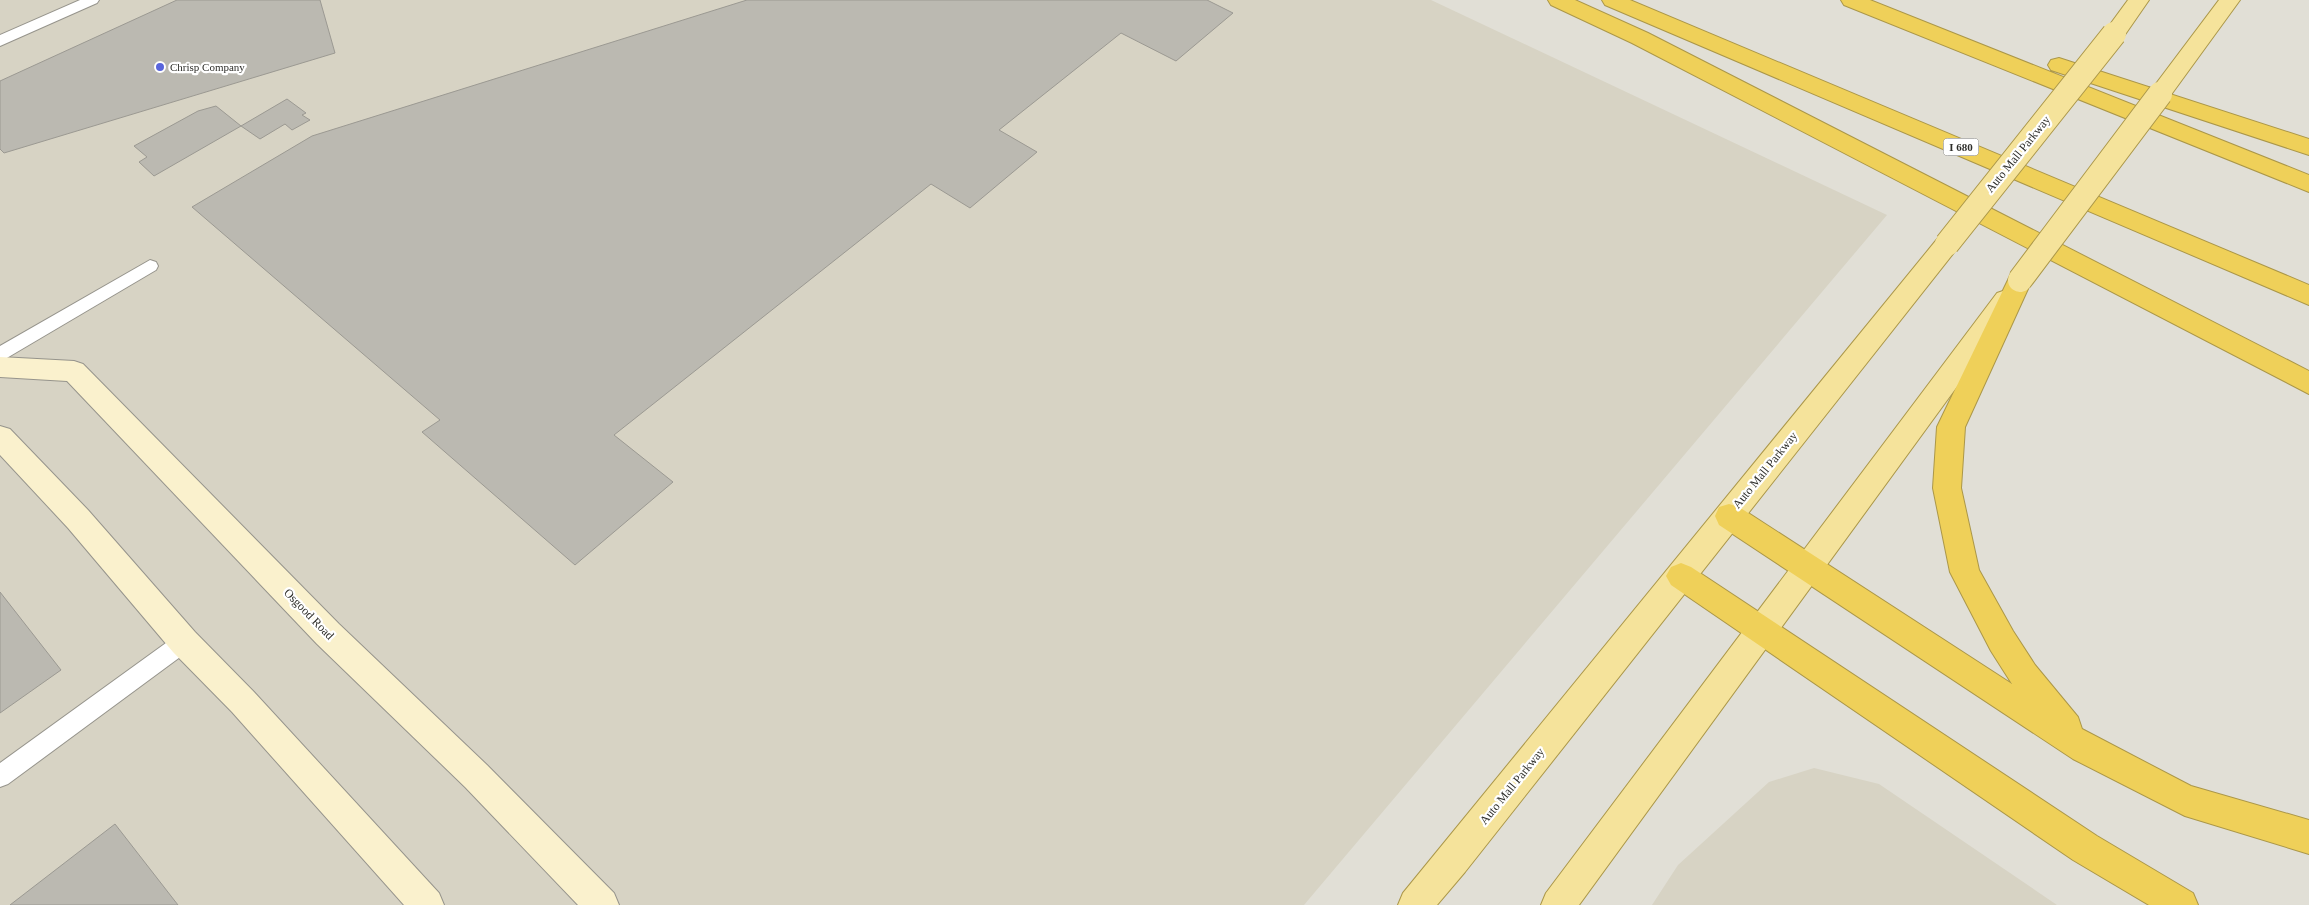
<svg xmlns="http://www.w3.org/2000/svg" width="2309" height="905" viewBox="0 0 2309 905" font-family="'Times New Roman',serif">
<rect width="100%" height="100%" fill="#e1dfd6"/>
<path fill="#d7d3c4" d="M0,0H1431L1887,215L1304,905H0Z
M1814,768L1879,784L2057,905H1652L1678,865L1769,782Z"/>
<path fill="#bbb9b1" stroke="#9b9992" d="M177,0H320L335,53L4,153L0,149V81Z
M747,0H1207L1233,13L1176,61L1121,33L999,130L1037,152L970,208L931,184L614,435L673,482L575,565L422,432L440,420L192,207L312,136Z
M287,99L306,113L302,115L310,120L292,130L285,124L260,139L241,126Z
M216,106L241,126L154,176L139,162L147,157L134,146L198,111Z
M0,592L61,670L0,713Z
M115,824L178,905H10Z"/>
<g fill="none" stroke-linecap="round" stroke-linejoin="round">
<defs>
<path id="service" d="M80,0H99L97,3L0,46V35Z
M150,260L156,262L158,266L156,270L0,362V346Z
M184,633L191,635L194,642L191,649L8,784L0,787V763L177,635Z"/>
<path id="secondary" d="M0,357L74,361L83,364L339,624L487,765L614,893L619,905H578L465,787L317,644L67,381L0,377Z
M0,426L10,429L88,510L195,632L254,692L439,893L444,905H404L232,712L173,652L68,528L0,455Z"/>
<path id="primary" d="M2128,0H2149L2122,39L2114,41L2106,39L2103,34Z
M2219,0H2240L2168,99L2160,101L2152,99L2149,94L2152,89Z
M1947,235L1956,238L1959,244L1956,250L1465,872L1437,905H1398L1403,893L1938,238Z
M2006,290L2015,293L2019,300L2015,307L1579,905H1541L1546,893L1997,293Z"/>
<path id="motorway" d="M1548,0H1575L1648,33L2309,371V394L1632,43L1551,5Z
M1602,0H1630L2309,285V305L1605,5Z
M1841,0H1870L2309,175V192L1844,5Z
M2059,58L2309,139V155L2051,70L2048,65L2051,60Z
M2020,271L2029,273L2032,280L1965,427L1961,488L1979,570L2013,631L2035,665L2078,717L2082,729L2191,786L2309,820V854L2185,816L2073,759L1719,525L1715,516L1719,507L1729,504L1739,507L2012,684L1991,651L1950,572L1933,488L1937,427L2008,280L2011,273Z
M1681,563L1691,567L2097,836L2193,893L2198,905H2149L2073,860L1671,585L1666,576L1671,567Z"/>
</defs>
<use href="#service" stroke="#96948c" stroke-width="2"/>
<use href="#secondary" stroke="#96948c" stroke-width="2"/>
<use href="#primary" stroke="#ab9749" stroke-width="2"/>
<use href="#motorway" stroke="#ab9749" stroke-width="2"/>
<use href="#service" fill="#fff" fill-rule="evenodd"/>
<use href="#secondary" fill="#faf1cd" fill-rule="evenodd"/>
<use href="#primary" fill="#f5e39b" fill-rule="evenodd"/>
<use href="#motorway" fill="#efd059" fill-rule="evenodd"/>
<defs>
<path id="primary-bridge" d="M1947,244L2114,34
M2020,280L2160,94"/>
</defs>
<use href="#primary-bridge" stroke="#ab9749" stroke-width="26" stroke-linecap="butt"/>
<use href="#primary-bridge" stroke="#f5e39b" stroke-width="24"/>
</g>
<circle fill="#5965dc" stroke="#fff" stroke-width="2" cx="160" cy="67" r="5"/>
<g text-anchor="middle" stroke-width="4.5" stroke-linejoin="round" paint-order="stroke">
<g font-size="11" fill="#2e2e2a" stroke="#fff" text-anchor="start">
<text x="170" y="71">Chrisp Company</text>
</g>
<rect fill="#fff" stroke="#6d6d6a" stroke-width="1" x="1943.5" y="138.5" width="35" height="17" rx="4"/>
<g font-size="11" font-weight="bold" fill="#2e2e2a">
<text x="1961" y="151">I 680</text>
</g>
<g font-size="12" fill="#2e2e2a" stroke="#fff">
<text transform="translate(2018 154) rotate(-51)" y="4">Auto Mall Parkway</text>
<text transform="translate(1765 470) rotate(-51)" y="4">Auto Mall Parkway</text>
<text transform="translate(309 614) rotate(46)" y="4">Osgood Road</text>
<text transform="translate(1512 786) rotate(-51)" y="4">Auto Mall Parkway</text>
</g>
</g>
</svg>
